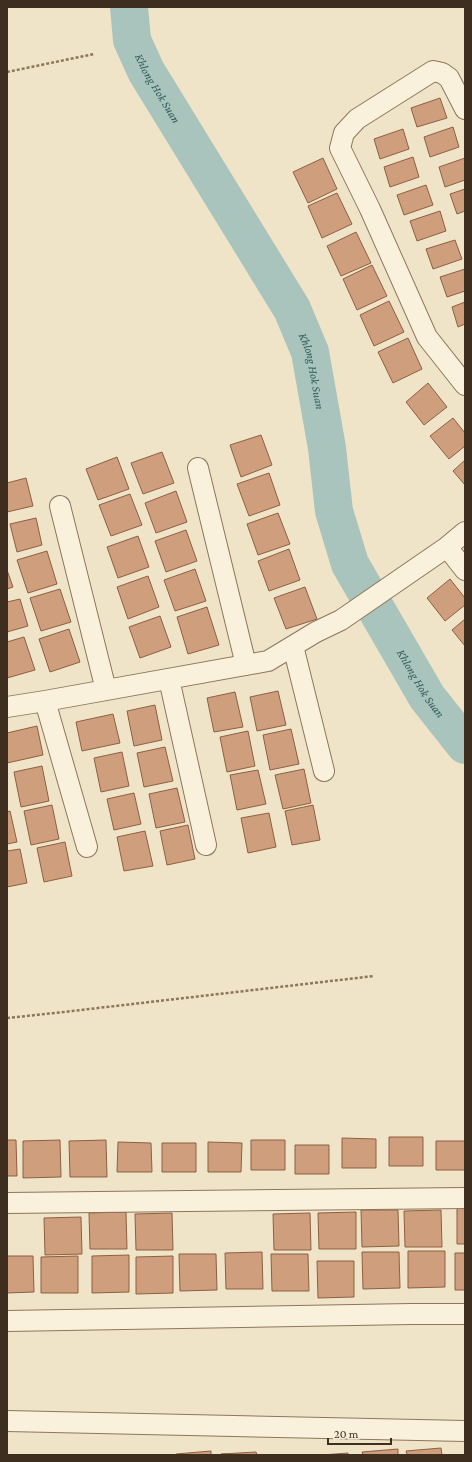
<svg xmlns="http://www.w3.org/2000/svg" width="472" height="1462" viewBox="0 0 472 1462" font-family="'Crimson Pro',serif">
<rect width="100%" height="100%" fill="#f0e4c8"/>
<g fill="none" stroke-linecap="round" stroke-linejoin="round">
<path stroke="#a9c4bc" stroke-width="38" id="s1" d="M129,7L132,40L146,71L292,309L310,352L327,448L334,511L350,564L427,697L465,745"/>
</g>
<path fill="#cf9f7d" stroke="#8d5f41" d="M440,98L447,118L417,127L411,108Z
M453,127L459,147L430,157L424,137Z
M403,129L409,149L380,159L374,139Z
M413,157L419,177L390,187L384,167Z
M323,158L337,189L308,203L293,172Z
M465,158V180L445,187L439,167Z
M426,185L433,205L404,215L397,195Z
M465,189V211L457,214L450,194Z
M337,193L352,224L322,238L308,206Z
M440,211L446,231L417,241L410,221Z
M356,232L371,263L341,276L327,246Z
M455,240L462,259L433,269L426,249Z
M372,265L387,296L357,310L343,279Z
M465,269V291L447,297L440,277Z
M389,301L404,332L374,346L360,315Z
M465,302V324L458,327L452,307Z
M408,338L422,369L393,383L378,352Z
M428,383L447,407L424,425L406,402Z
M453,418L465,433V446L449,459L430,436Z
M261,435L272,465L241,477L230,445Z
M162,452L174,483L143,494L131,463Z
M117,457L129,489L98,500L86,469Z
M465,460V485L453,471Z
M269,473L280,505L249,516L237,484Z
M26,478L33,506L7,512V483Z
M176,491L187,522L156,533L145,503Z
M130,494L142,525L111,536L99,505Z
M278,513L290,544L258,555L247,524Z
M36,518L42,545L17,552L10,524Z
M186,530L197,561L166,572L155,541Z
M138,536L149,567L118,578L107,547Z
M289,549L300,580L269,591L258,561Z
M47,551L57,584L28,593L17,560Z
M195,569L206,601L175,611L164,580Z
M7,570L13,587L7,589Z
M148,576L159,607L128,619L117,587Z
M450,579L465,598V605L445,621L427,598Z
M305,587L317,619L286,629L274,598Z
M60,589L71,622L41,631L30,598Z
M20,599L28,626L7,632V602Z
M207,607L219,645L188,654L177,617Z
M160,616L171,647L140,658L129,627Z
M465,619V646L452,630Z
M69,629L80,662L50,672L39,639Z
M24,637L35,670L7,678V642Z
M278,691L286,725L257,731L250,697Z
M235,692L243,727L214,732L207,698Z
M155,705L162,740L134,746L127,711Z
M113,714L120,743L82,751L76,722Z
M37,726L43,755L7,763V733Z
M291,729L299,764L270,770L263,735Z
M248,731L255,766L227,772L220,737Z
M165,747L173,781L144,787L137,753Z
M122,752L129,786L101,792L94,758Z
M42,766L49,801L21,807L14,772Z
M304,769L311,803L283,809L275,775Z
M258,770L266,804L237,810L230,775Z
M177,788L185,822L156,828L149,794Z
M134,793L141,824L114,830L107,799Z
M52,805L59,839L31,845L24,811Z
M313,805L320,840L292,845L285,811Z
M10,811L17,842L7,844V812Z
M269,813L276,847L248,853L241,818Z
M188,825L195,859L167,865L160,831Z
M145,831L153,866L124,871L117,837Z
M65,842L72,876L44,882L37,848Z
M20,849L27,883L7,887V851Z
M389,1137H423V1166H389Z
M342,1138L376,1139V1168H342Z
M7,1140H16L17,1176H7Z
M60,1140L61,1177L23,1178V1141Z
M106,1140L107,1177H70L69,1141Z
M251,1140H285V1170H251Z
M436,1141H465V1170H436Z
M118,1142L151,1143L152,1172H117Z
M208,1142L242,1143L241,1172H208Z
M162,1143H196V1172H162Z
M295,1145H329V1174H295Z
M457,1208H465V1244H457Z
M361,1210H398L399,1246L362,1247Z
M441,1210L442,1247H405L404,1211Z
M126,1212L127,1249H90L89,1213Z
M356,1212V1249H319L318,1213Z
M172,1213L173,1250H136L135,1214Z
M310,1213L311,1250H274L273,1214Z
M81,1217L82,1254L45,1255L44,1218Z
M408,1251H445V1287L408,1288Z
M262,1252L263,1289H226L225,1253Z
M362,1252H399L400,1288L363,1289Z
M455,1253H465V1290H455Z
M179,1254H216L217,1290L180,1291Z
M271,1254H308L309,1291H272Z
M129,1255V1292L92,1293V1256Z
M7,1256H33L34,1292L7,1293Z
M78,1256V1293H41V1257Z
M173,1256V1293L136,1294V1257Z
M317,1261H354V1297L318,1298Z
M441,1448L442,1455H407L406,1451Z
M398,1449V1455H363L362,1452Z
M211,1451V1455H176V1454Z
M256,1452L257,1455L221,1454Z
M348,1453V1455H322Z"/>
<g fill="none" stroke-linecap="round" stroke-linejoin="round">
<defs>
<path id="street" d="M465,109L449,78L442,73L433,71L357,119L344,133L340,148L370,209L427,337L465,385
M198,468L246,665
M60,506L106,690
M447,547L465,570
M293,646L324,771
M169,679L206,845
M45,701L87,847
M7,707L45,701L268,661L316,632L341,620L447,547L465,532
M7,1203L465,1198
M7,1321L411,1314H465
M7,1421L465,1431"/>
</defs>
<use href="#street" stroke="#8d765c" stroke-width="22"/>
<path stroke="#8d765c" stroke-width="2.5" stroke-dasharray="3 2" stroke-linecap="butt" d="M7,72L94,54
M7,1018L55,1013L374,976"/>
<use href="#street" stroke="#faf1dc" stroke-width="20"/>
</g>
<g text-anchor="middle" stroke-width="4" stroke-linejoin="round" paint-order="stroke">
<g font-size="12" font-style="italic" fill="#2f5d5a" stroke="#f7eed8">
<text dy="4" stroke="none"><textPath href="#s1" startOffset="88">Khlong Hok Suan</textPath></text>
<text dy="4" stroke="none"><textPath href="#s1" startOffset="412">Khlong Hok Suan</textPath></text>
<text dy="4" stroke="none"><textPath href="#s1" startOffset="748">Khlong Hok Suan</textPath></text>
</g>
</g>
<rect width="472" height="1462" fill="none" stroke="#3d2e20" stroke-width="16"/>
<path d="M328 1438v6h63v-6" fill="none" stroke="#3d2e20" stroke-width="2"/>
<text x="334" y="1438" font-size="12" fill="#3d2e20" stroke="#f7eed8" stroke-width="3" paint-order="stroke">20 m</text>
</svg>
